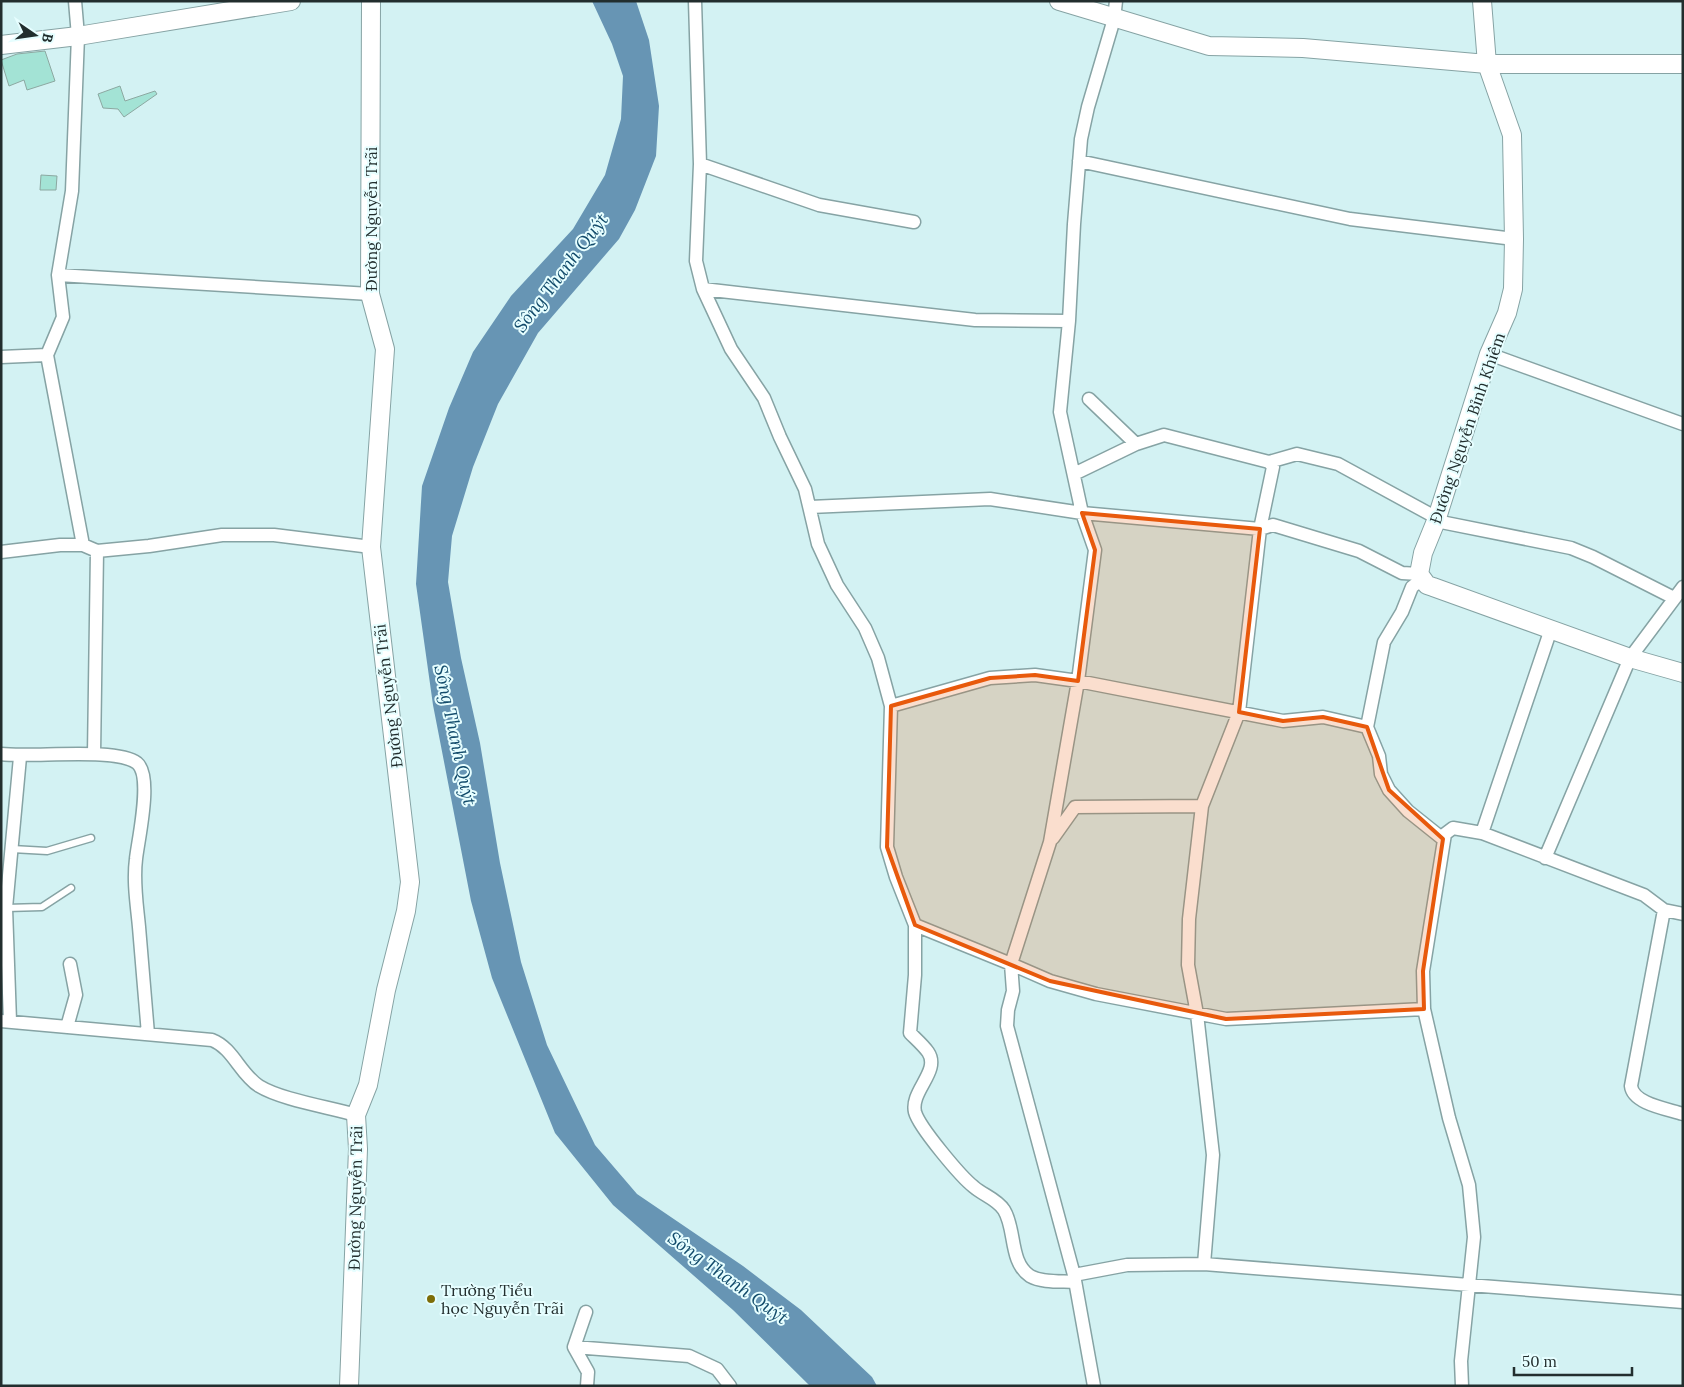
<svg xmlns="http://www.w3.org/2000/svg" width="1684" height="1387" viewBox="0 0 1684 1387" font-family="Lora,serif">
<rect width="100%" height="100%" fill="#d3f2f3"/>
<path fill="#6795b4" d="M592,1H636L649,40L659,106L656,156L635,210L619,239L538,333L498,404L473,467L452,536L448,582L461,658L480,743L500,863L521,962L547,1045L595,1145L637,1194L743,1266L801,1310L872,1377L877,1386H810L733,1310L613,1205L555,1133L492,978L471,901L433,705L416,584L422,486L449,408L473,352L511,296L573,229L605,175L621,119L623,76L612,44Z"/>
<path fill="#a3e3d5" stroke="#8ca8a1" d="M45,51L55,81L27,90L24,80L9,86L1,60L17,54Z
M120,86L125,101L155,91L157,94L124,117L118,109L103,108L98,94Z
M41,175L57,176L56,190H40Z"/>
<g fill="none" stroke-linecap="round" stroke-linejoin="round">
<defs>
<path id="lane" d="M12,849L47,851L91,838
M6,908L42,907L71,888"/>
<path id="street" d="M75,1L78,36L72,191L58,275L63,317L47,355L83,545
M695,1L700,164L696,261L703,289L731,349L764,398L780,437L805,489L818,544L837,585L865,628L878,658L891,706L887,847L896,877L915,925V975L910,1033C916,1039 923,1045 928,1052C941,1071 910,1091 915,1112C919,1127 961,1177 974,1187C983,1195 997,1199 1004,1210C1016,1229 1009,1262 1030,1276C1042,1283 1062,1281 1075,1282
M1116,1L1114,19L1088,107L1081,139L1074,224L1069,321L1060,412L1082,513L1095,550L1078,681L1050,842L1011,964L1050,981L1096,994L1226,1019L1424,1009
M1079,161L1350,219L1514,239
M700,164L819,205L914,222
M58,275L370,294
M703,289L975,320L1069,321
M1489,354L1683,424
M1,357L47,355
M1089,399L1136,444
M1269,462L1297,454L1338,464L1437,518
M1074,474L1136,444L1164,435L1269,462L1273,467L1260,529L1239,712L1202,806L1189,919L1188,965L1197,1014L1213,1155L1204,1264
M810,507L990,499L1082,513L1260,529L1273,525L1359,551L1402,573L1419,574
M1436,521L1571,548L1593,557L1674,598
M1,552L60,545H83L97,551L149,546L222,535H274L371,547
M1422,579L1412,587L1402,612L1384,642L1367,727L1379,756L1381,774L1389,790L1408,811L1443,839
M891,706L990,678L1035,675L1078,681L1283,721L1323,717L1367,727
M1,754C31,758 116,747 137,763C153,776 138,840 136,859C133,882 137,905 139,927C142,963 145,998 148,1034
M94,754L97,551
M1482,833L1551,629
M1053,838L1075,807L1202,806
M1545,858L1630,658L1683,587
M1664,910L1631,1086C1633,1104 1668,1109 1683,1114
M915,925L1011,964L1013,991L1008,1010L1007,1026L1074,1275L1094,1386
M1,1021L212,1040C233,1048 240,1074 259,1086C282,1100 329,1107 356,1115
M10,1021L6,908L20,757
M67,1027L76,995L70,964
M1074,1275L1127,1265L1204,1264L1683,1302
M586,1312L574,1347L588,1372L587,1386
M574,1347L689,1356L717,1369L730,1386
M1462,1386L1461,1361L1474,1237L1469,1185L1449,1118L1424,1009L1423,971L1445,834L1453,828L1482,833L1644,895L1664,910L1683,914"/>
<path id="secondary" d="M1059,1L1209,46L1303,48L1487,64H1683
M1482,1L1487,64L1512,135L1514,239L1513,289L1507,313L1489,354L1436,521L1423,553L1419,574L1427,585L1433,587L1630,658L1683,673
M1,45L78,36L291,1
M349,1386L358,1149L356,1115L368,1085L386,990L406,911L410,882L371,547L385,349L370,294L371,1"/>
</defs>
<use href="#lane" stroke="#86a3a4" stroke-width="9"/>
<use href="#street" stroke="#86a3a4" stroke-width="15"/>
<use href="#secondary" stroke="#86a3a4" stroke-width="20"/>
<use href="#lane" stroke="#fff" stroke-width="6"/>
<use href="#street" stroke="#fff" stroke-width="12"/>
<use href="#secondary" stroke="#fff" stroke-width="18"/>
</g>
<path fill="#e8590c" fill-opacity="0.2" stroke="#e8590c" stroke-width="4" stroke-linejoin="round" d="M1082,513L1260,529L1239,712L1283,721L1323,717L1367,727L1389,790L1443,839L1423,971L1424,1009L1226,1019L1050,981L915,925L887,847L891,706L990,678L1035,675L1078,681L1095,550Z"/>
<circle fill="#7d6d08" stroke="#e6feff" stroke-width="2" cx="431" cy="1299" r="5"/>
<g text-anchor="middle" stroke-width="4" stroke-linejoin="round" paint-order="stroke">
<g font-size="16" fill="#222e2e" stroke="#e6feff">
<text transform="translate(371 219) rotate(-90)" y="6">Đường Nguyễn Trãi</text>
<text transform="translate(1467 428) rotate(-71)" y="6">Đường Nguyễn Bỉnh Khiêm</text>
<text transform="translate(388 696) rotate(-97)" y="6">Đường Nguyễn Trãi</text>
<text transform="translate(355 1198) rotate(-89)" y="6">Đường Nguyễn Trãi</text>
</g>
<g font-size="16" fill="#222e2e" stroke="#e6feff" text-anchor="start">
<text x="441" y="1296">Trường Tiểu<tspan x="441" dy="18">học Nguyễn Trãi</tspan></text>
</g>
<g font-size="18" font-style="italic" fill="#124b6b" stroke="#e6feff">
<text transform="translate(561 273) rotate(-53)" y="6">Sông Thanh Quýt</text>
<text transform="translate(455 735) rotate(78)" y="6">Sông Thanh Quýt</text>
<text transform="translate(728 1278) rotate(36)" y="6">Sông Thanh Quýt</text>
</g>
</g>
<rect width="1684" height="1387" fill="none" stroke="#222e2e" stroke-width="5"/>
<g transform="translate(35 35) rotate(103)" stroke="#e6feff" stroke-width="4" paint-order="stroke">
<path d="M0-4L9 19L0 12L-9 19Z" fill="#222e2e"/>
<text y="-8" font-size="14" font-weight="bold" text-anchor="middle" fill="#222e2e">B</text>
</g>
<path d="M1514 1367v8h118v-8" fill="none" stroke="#222e2e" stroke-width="2.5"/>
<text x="1522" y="1367" font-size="15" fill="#222e2e" stroke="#e6feff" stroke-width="4" paint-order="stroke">50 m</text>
</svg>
